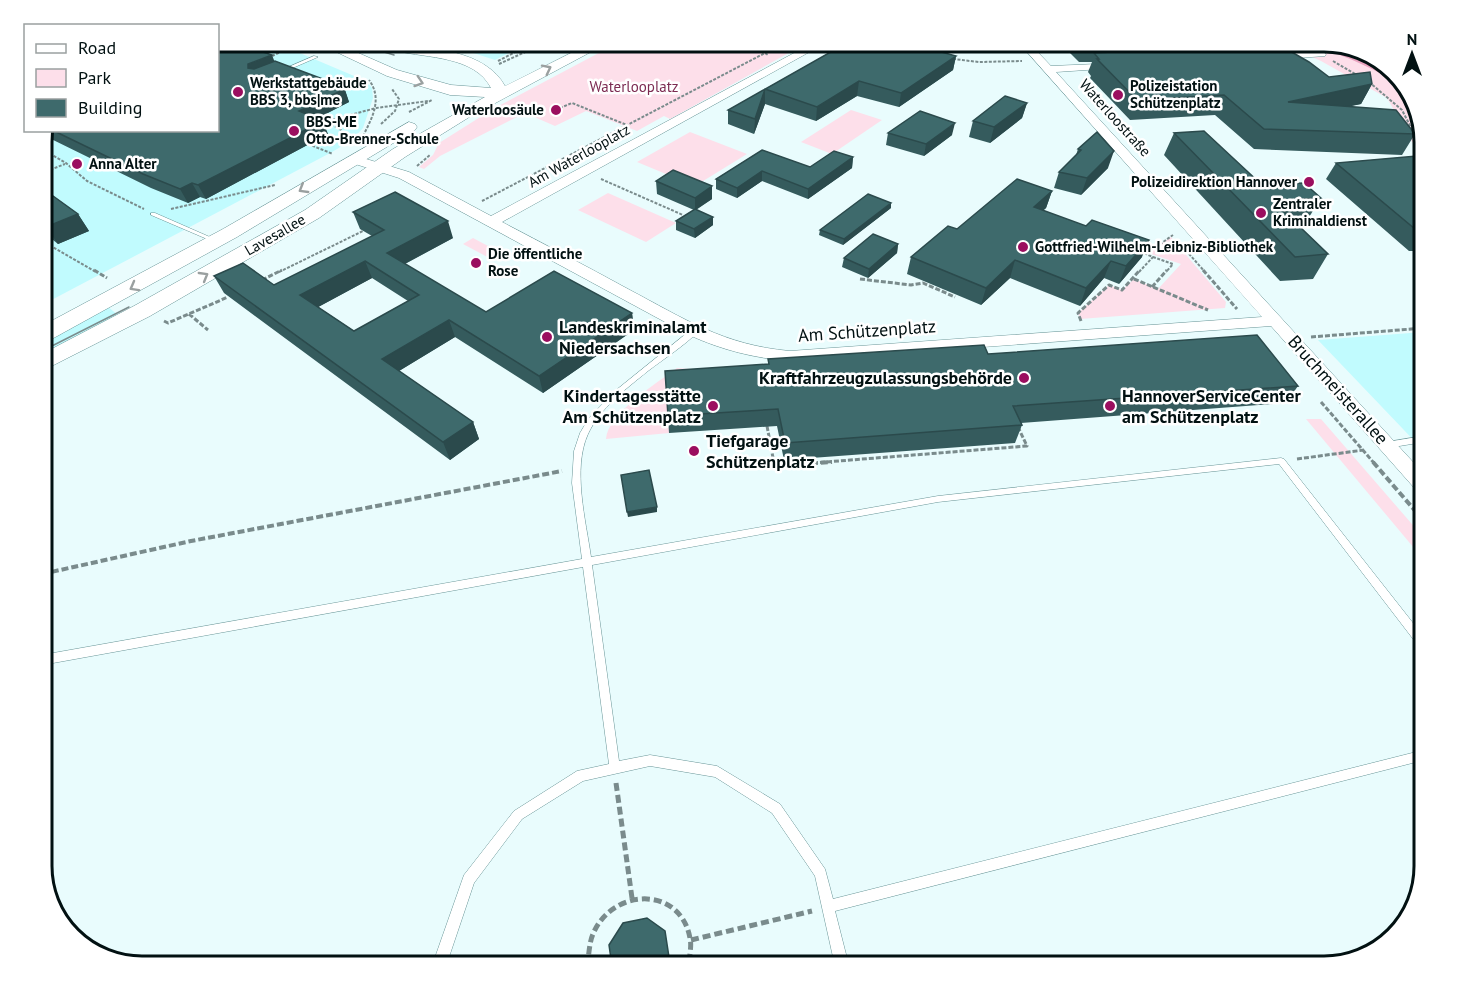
<svg xmlns="http://www.w3.org/2000/svg" width="1466" height="1008" viewBox="0 0 1466 1008" font-family="'PT Sans',sans-serif">
<rect width="100%" height="100%" fill="#e9fcfd"/>
<path fill="#c1fbfe" d="M455,47H521L495,60Z
M288,48L366,81L372,88L373,98L363,128L352,140L332,152L42,305V137L45,131L218,130V49Z
M107,306L119,316L42,356V342Z
M1424,332V451L1318,340Z"/>
<path fill="#fddfea" d="M1279,42H1323L1379,59L1411,93L1424,142V163L1387,98L1321,61Z
M803,45L670,119L664,116L637,131L586,111L555,126L525,113L440,156L424,169L419,167L433,155L439,143L493,109L612,46Z
M851,110L882,120L832,154L801,142Z
M690,132L747,154L695,186L637,162Z
M608,193L676,223L646,242L578,210Z
M1171,237L1226,302L1225,308L1080,319L1078,313L1109,285L1122,290L1134,279L1158,289L1181,264L1148,253Z
M473,238L503,254L493,260L463,244Z
M677,368L690,369V377L666,389L669,433L606,439C608,413 657,383 677,368Z
M1306,419H1321L1424,538V560Z"/>
<path fill="#eaa4c0" d="M1299,42H1323L1379,59L1412,96C1385,70 1334,51 1299,42Z"/>
<g fill="none" stroke-linecap="round" stroke-linejoin="round">
<defs>
<path id="lane" d="M314,56L318,57L281,73L277,72Z
M151,213H155L219,241L214,242L151,215Z
M692,329H698L699,331C684,346 665,358 648,371C626,389 600,408 588,434C572,469 586,521 591,557L938,496L1281,458L1284,459L1424,637V650L1420,648L1279,464L938,502L592,565L619,761L650,755L717,766L780,804L825,869L833,899L1424,750V760L835,911L849,966H835L815,876L772,813L715,777L650,766L583,781L522,819L474,883L446,966H432L464,875L514,811L577,771L609,764L583,567L42,665V655L582,559L572,483L574,451L580,433L589,418L615,391Z
M1424,436V442L1387,448L1383,445L1387,442Z"/>
<path id="street" d="M1020,44H1030L1051,66L1120,63L1121,65L1116,68L1056,72L1424,474V493L1417,491L1271,326L790,361C754,358 722,350 689,335L399,178L349,162L347,159L353,155L409,172L491,216L809,45H822L502,222C544,244 586,266 628,289C685,319 723,345 790,351L1262,317Z
M1321,51L1326,54L1325,56L1271,60L1266,57L1271,54Z"/>
<path id="secondary" d="M583,47H600L471,116L405,157L319,218L150,316L42,371V354L134,306L305,210L393,149L485,97L450,95L387,76L328,48H347L397,70L451,85L491,88C475,56 427,58 397,51L395,48C431,46 486,51 505,86Z
M409,122L415,124L417,127L415,130L237,237L50,340L42,342V326L223,229Z"/>
</defs>
<use href="#lane" stroke="#689597" stroke-width="1"/>
<use href="#street" stroke="#689597" stroke-width="1"/>
<use href="#secondary" stroke="#689597" stroke-width="1"/>
<path stroke="#7a8b8c" stroke-width="2" stroke-dasharray="3 1.5" stroke-linecap="butt" d="M762,45L778,51
M830,50L840,45
M268,58L289,48
M953,59L979,62L1022,61
M498,61L525,47
M1333,61L1357,75
M499,64L536,47
M1369,82L1402,110L1424,153
M560,108L572,103L627,125
M409,112L432,100
M315,116L340,129L352,143
M328,121L376,108L428,101
M381,124L395,111L399,99L392,89
M363,136C372,118 383,99 369,80
M308,144L333,154
M42,149L66,163L87,181L144,209
M417,166L430,155
M42,173L65,164
M601,179L683,215
M482,201L765,53L768,55
M171,209L275,185
M42,241L96,272
M1183,247L1205,272
M1153,257L1173,264L1166,272
M279,272L363,231
M1139,272L1153,257L1146,254L1173,235"/>
<path stroke="#7a8b8c" stroke-width="3" stroke-dasharray="5 2" stroke-linecap="butt" d="M94,270L107,278
M1203,270L1237,309
M860,279L911,285L923,283L955,297
M1134,279L1208,310
M262,280L282,270
M1152,287L1167,270
M189,314L208,330
M164,321L168,323L228,297
M1081,321L1078,313L1109,285L1122,290L1140,270
M1311,337L1424,328
M1321,402L1374,463
M767,426L774,463
M1297,459L1364,450
M813,463L1027,446L1018,427"/>
<path stroke="#7a8b8c" stroke-width="4" stroke-dasharray="7 3" stroke-linecap="butt" d="M774,462L775,466L832,462
M1373,462L1424,521
M42,574L191,541L562,471"/>
<path stroke="#7a8b8c" stroke-width="5" stroke-dasharray="8 4" stroke-linecap="butt" d="M616,783L632,898
M691,940L812,911
M587,966C589,956 589,943 593,934C612,888 680,885 690,938C692,946 689,957 689,966"/>
<use href="#lane" fill="#fff" fill-rule="evenodd"/>
<use href="#street" fill="#fff" fill-rule="evenodd"/>
<use href="#secondary" fill="#fff" fill-rule="evenodd"/>
<path stroke="#7b8c8d" stroke-width="1.5" d="M371,48L394,55
M42,351L129,307"/>
</g>
<path fill="#355b5d" fill-rule="evenodd" d="M1256,42L1255,45L1329,77L1372,84L1361,104L1349,106L1415,134L1402,155L1254,149L1215,115L1130,120L1090,78L1091,76L1088,72L1092,62H1079L1061,44Z
M843,45L935,49L933,50L956,56L953,70L899,107L857,96L816,121L765,104L754,134L728,124V110Z
M275,62L344,87L349,102L317,118L328,134L206,199L200,197L188,203L151,188L43,135L45,130H218Z
M1027,103L1022,118L990,143L969,137L973,121Z
M1097,132L1108,168L1081,195L1054,188L1059,172L1076,155L1078,149Z
M888,133L952,135L924,156L886,145Z
M1174,133L1262,185L1321,198L1306,222L1295,223L1328,254L1313,279L1280,281L1164,155Z
M762,150L810,167L853,157L852,168L808,199L762,181L737,198L716,189V179Z
M1424,162V251H1409L1326,179L1336,163Z
M656,181L712,186V199L696,210L713,217V225L695,238L676,230V221L694,210L657,194Z
M42,188L78,214L89,231L58,244L42,231Z
M1052,191L1046,208L1043,210L1142,257L1119,284L1104,278L1080,306L1010,278L981,305L907,274L911,257L957,229Z
M891,208L843,245L819,235L820,230Z
M353,212L453,238L405,264L486,312L632,313L634,330L543,393L455,337L399,371L473,422L479,439L450,460L224,293L214,276L274,285L372,236L360,229ZM372,278L408,301L354,331L318,307Z
M898,244L897,253L868,278L842,267L844,258Z
M988,354L1298,386L1286,403L1021,423L1022,425L1015,443L784,460L777,426L669,433L665,371L768,365V359Z"/>
<path fill="#2b4a4c" d="M922,44H935V49L917,60L920,46Z
M272,55L277,68L253,77L248,68V64Z
M956,56L953,70L899,107L901,93Z
M859,81L857,96L816,121L817,107Z
M1372,84L1361,104L1278,122L1288,102Z
M344,87L349,102L305,125L299,111Z
M765,89V104L754,134L755,119Z
M1027,103L1022,118L990,143L994,127Z
M323,121L328,134L206,199L198,185Z
M955,123L952,135L924,156L926,144Z
M1114,151L1108,168L1081,195L1087,178Z
M853,157L852,168L808,199V189Z
M762,171V181L737,198V188Z
M192,183L200,197L188,203L180,189Z
M712,186V199L695,210V198Z
M1052,191L1046,208L1029,224L1034,207Z
M891,203V208L843,245L844,239Z
M78,214L89,231L58,244L46,227Z
M713,217V225L695,238L694,229Z
M448,221L453,238L393,270L387,253Z
M1149,240L1142,257L1119,284L1126,266Z
M898,244L897,253L868,278L869,269Z
M1015,260L1010,278L981,305L986,288Z
M365,261L372,278L309,312L300,295Z
M1111,261L1104,278L1080,306L1086,288Z
M42,270L49,278L42,281Z
M632,313L634,330L543,393L539,376Z
M449,320L455,337L389,377L382,359Z
M473,422L479,439L450,460L443,442Z
M657,507V512L628,517L627,512Z"/>
<path fill="#3e6a6c" stroke="#2b4a4c" stroke-width="1.5" fill-rule="evenodd" d="M1155,43L1083,47L1080,44Z
M1276,43L1309,62L1329,77L1370,72L1372,84L1288,102L1396,110L1415,134L1264,129L1224,95L1137,100L1097,59H1099L1094,53Z
M922,44L920,46L956,56L901,93L859,81L817,107L765,89L755,119L728,110L843,45Z
M218,49H254L272,55L248,64V68L254,69L275,61L344,87L341,88L345,89L299,111L323,121L198,185L192,183L180,189L143,174L52,130H218Z
M1005,96L1027,103L994,127L973,121Z
M920,111L955,123L926,144L888,133Z
M1204,131L1262,185L1304,183L1321,198L1273,201L1328,254L1295,257L1174,133Z
M1097,132L1114,151L1087,178L1059,172L1081,150L1078,149Z
M762,150L810,167L834,151L853,157L808,189L762,171L737,188L716,179Z
M1417,156L1424,162V234H1421L1336,163Z
M673,170L712,186L695,198L656,181Z
M1017,179L1052,191L1034,207L1086,226L1092,220L1149,240L1126,266L1111,261L1086,288L1015,260L986,288L911,257L948,226L957,229Z
M42,188L78,214L46,227L42,224Z
M395,192L448,221L387,253L486,312L554,271L632,313L539,376L449,320L382,359L473,422L443,442L214,276L243,263L274,285L384,230L353,212ZM365,261L419,295L354,331L300,295Z
M868,194L891,203L844,239L820,230Z
M695,209L713,217L694,229L676,221Z
M873,234L898,244L869,269L844,258Z
M1257,335L1298,386L1013,406L1022,425L785,443L778,409L668,416L665,371L769,364L768,359L984,345L988,354Z
M649,470L657,507L627,512L621,475Z
M647,918L665,931L669,957L664,966H612L609,945L623,923Z"/>
<defs><path id="oneway-chevron" d="M-2-3.5L2.5 0L-2 3.5" fill="none" stroke-width="1.6" stroke-linecap="round" stroke-linejoin="round" transform="scale(1.5)"/></defs>
<g stroke="#9aa0a0">
<use href="#oneway-chevron" transform="translate(547 69) rotate(-27)"/>
<use href="#oneway-chevron" transform="translate(419 82) rotate(18)"/>
<use href="#oneway-chevron" transform="translate(303 189) rotate(149)"/>
<use href="#oneway-chevron" transform="translate(204 276) rotate(-30)"/>
<use href="#oneway-chevron" transform="translate(134 287) rotate(151)"/>
</g>
<g fill="#9b0e5f" stroke="#fff" stroke-width="2">
<circle cx="238" cy="92" r="6"/>
<circle cx="1118" cy="95" r="6"/>
<circle cx="556" cy="110" r="6"/>
<circle cx="294" cy="131" r="6"/>
<circle cx="77" cy="164" r="6"/>
<circle cx="1309" cy="182" r="6"/>
<circle cx="1261" cy="213" r="6"/>
<circle cx="1023" cy="247" r="6"/>
<circle cx="476" cy="263" r="6"/>
<circle cx="547" cy="337" r="6"/>
<circle cx="1024" cy="378" r="6"/>
<circle cx="713" cy="406" r="6"/>
<circle cx="1110" cy="406" r="6"/>
<circle cx="694" cy="451" r="6"/>
</g>
<g text-anchor="middle" stroke-width="5" stroke-linejoin="round" paint-order="stroke">
<g font-size="15" font-weight="bold" fill="#021112" stroke="#fff" text-anchor="start">
<text x="250" y="88">Werkstattgebäude<tspan x="250" dy="17">BBS 3, bbs|me</tspan></text>
<text x="1130" y="91">Polizeistation<tspan x="1130" dy="17">Schützenplatz</tspan></text>
<text x="544" y="115" text-anchor="end">Waterloosäule</text>
<text x="306" y="127">BBS-ME<tspan x="306" dy="17">Otto-Brenner-Schule</tspan></text>
<text x="89" y="169">Anna Alter</text>
<text x="1297" y="187" text-anchor="end">Polizeidirektion Hannover</text>
<text x="1273" y="209">Zentraler<tspan x="1273" dy="17">Kriminaldienst</tspan></text>
<text x="1035" y="252">Gottfried-Wilhelm-Leibniz-Bibliothek</text>
<text x="488" y="259">Die öffentliche<tspan x="488" dy="17">Rose</tspan></text>
</g>
<g font-size="15" fill="#7c2b52" stroke="#fff">
<text x="634" y="92">Waterlooplatz</text>
</g>
<g font-size="15" fill="#021112" stroke="#fff">
<text transform="translate(1115 118) rotate(48)" y="5">Waterloostraße</text>
<text transform="translate(579 156) rotate(-29)" y="5">Am Waterlooplatz</text>
<text transform="translate(275 235) rotate(-30)" y="5">Lavesallee</text>
</g>
<g font-size="18" font-weight="bold" fill="#021112" stroke="#fff" text-anchor="start">
<text x="559" y="333">Landeskriminalamt<tspan x="559" dy="21">Niedersachsen</tspan></text>
<text x="1012" y="384" text-anchor="end">Kraftfahrzeugzulassungsbehörde</text>
<text x="701" y="402" text-anchor="end">Kindertagesstätte<tspan x="701" dy="21">Am Schützenplatz</tspan></text>
<text x="1122" y="402">HannoverServiceCenter<tspan x="1122" dy="21">am Schützenplatz</tspan></text>
<text x="706" y="447">Tiefgarage<tspan x="706" dy="21">Schützenplatz</tspan></text>
</g>
<g font-size="18" fill="#021112" stroke="#fff">
<text transform="translate(867 331) rotate(-4)" y="6">Am Schützenplatz</text>
<text transform="translate(1338 390) rotate(48)" y="6">Bruchmeisterallee</text>
</g>
</g>
<path d="M0 0H1466V1008H0ZM142 52H1324A90 90 0 0 1 1414 142V866A90 90 0 0 1 1324 956H142A90 90 0 0 1 52 866V142A90 90 0 0 1 142 52Z" fill="#fff" fill-rule="evenodd"/>
<path fill="none" stroke="#021112" stroke-width="3" d="M142 52H1324A90 90 0 0 1 1414 142V866A90 90 0 0 1 1324 956H142A90 90 0 0 1 52 866V142A90 90 0 0 1 142 52Z"/>
<rect x="24" y="24" width="195" height="108" fill="#ffffff" stroke="#9aa0a0" stroke-width="1.5"/>
<rect x="36" y="44" width="30" height="9" fill="#ffffff" stroke="#9aa0a0" stroke-width="1.5"/>
<text x="78" y="54" font-size="18" fill="#021112">Road</text>
<rect x="36" y="69" width="30" height="18" fill="#fddfea" stroke="#9aa0a0" stroke-width="1.5"/>
<text x="78" y="84" font-size="18" fill="#021112">Park</text>
<rect x="36" y="99" width="30" height="18" fill="#3e6a6c" stroke="#9aa0a0" stroke-width="1.5"/>
<text x="78" y="114" font-size="18" fill="#021112">Building</text>
<g transform="translate(1412 54)" stroke="#ffffff" stroke-width="4.5" paint-order="stroke">
<path d="M0-4.5L10 22L0 15L-10 22Z" fill="#021112"/>
<text y="-9" font-size="16" font-weight="bold" text-anchor="middle" fill="#021112">N</text>
</g>
</svg>
